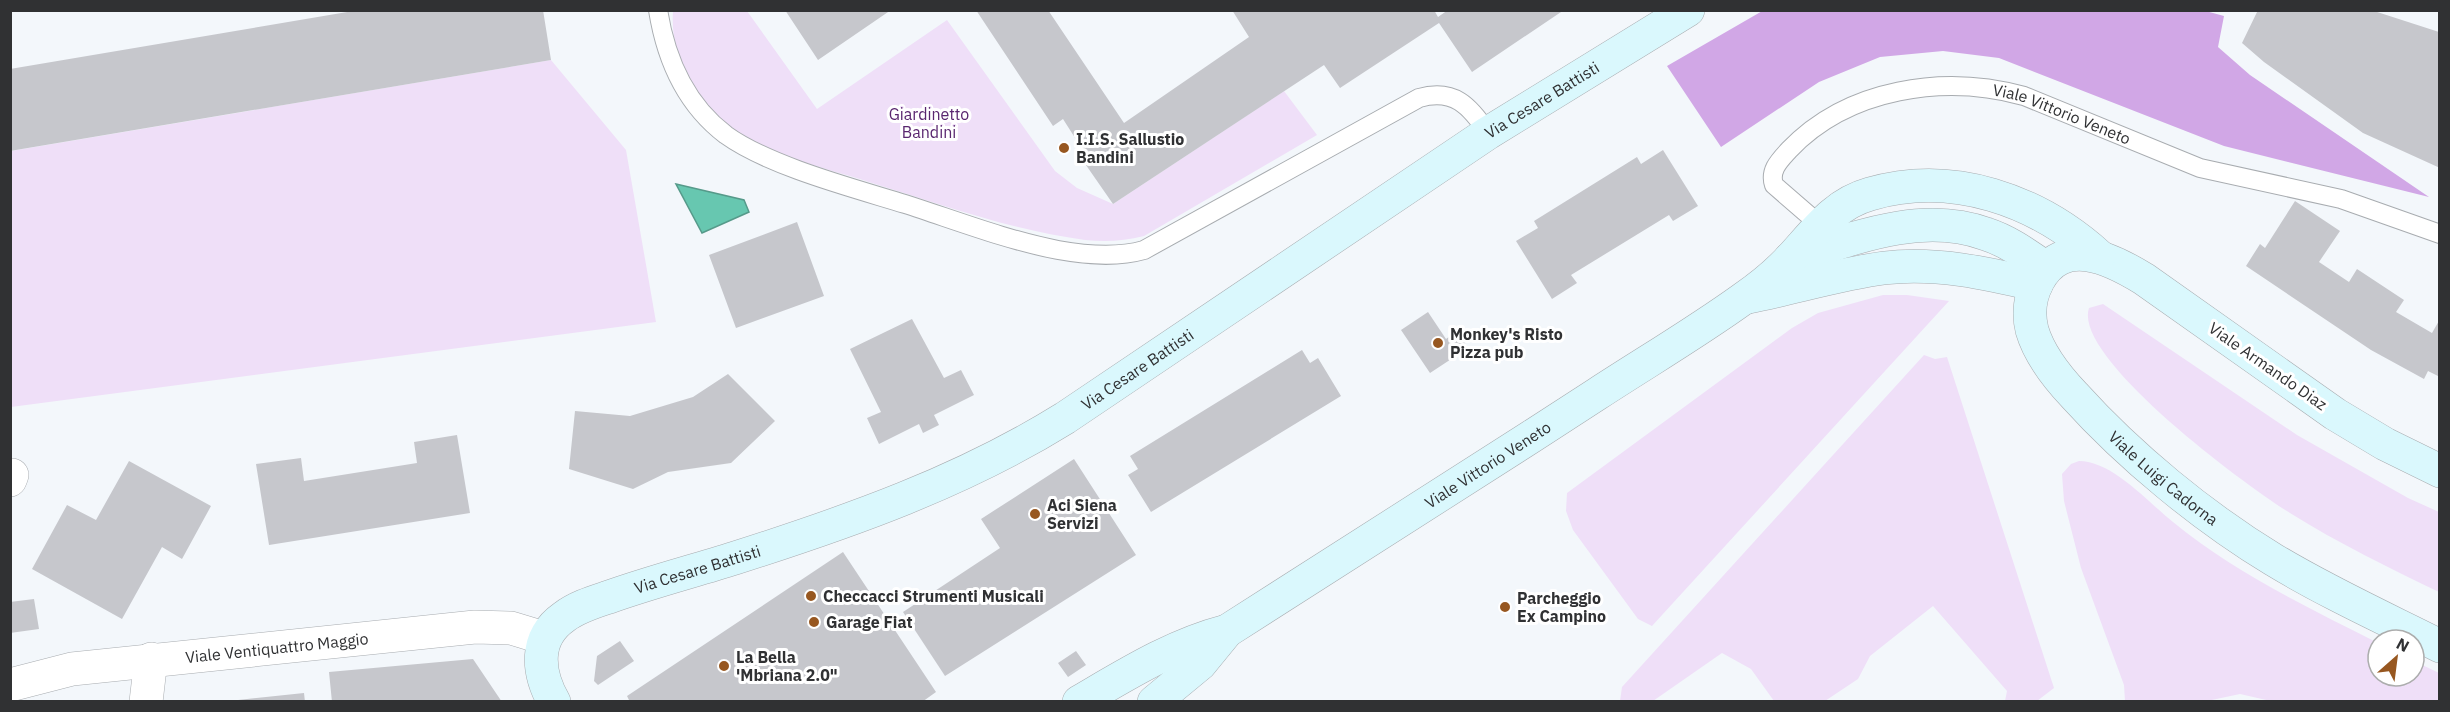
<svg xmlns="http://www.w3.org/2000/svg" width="2450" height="712" font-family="'IBM Plex Sans',sans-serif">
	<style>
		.green { fill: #efdff8 }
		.forest { fill: #d1a7e6 }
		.water { fill: #67c7b0; stroke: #569a8a; stroke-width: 1.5 }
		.building { fill: #c6c7cc }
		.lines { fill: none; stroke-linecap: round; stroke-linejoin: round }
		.lane-casing { stroke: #a8acb0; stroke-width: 20 }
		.street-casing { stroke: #a8acb0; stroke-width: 34 }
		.secondary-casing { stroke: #a8acb0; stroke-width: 34 }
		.lane { stroke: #fff; stroke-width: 18 }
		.street { stroke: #fff; stroke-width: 33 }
		.secondary { stroke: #daf8fd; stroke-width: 33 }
		.poi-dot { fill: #975720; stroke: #fff; stroke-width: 2 }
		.labels { text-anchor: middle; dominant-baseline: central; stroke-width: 6; stroke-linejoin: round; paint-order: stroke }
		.street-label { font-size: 16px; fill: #303133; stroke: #fff }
		.park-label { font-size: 16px; fill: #59266f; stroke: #fff }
		.poi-label { font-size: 16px; font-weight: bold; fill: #303133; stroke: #fff; text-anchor: start }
	</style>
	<rect width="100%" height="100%" fill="#f3f7fb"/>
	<path class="green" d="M673 11H747L817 109 947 20 1055 171 1077 188 1113 204 1284 91 1317 135 1144 236C1124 241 1106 242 1085 240 1014 231 943 205 875 184 824 167 762 156 721 119 690 91 670 52 673 11Z
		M551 60 626 150 656 322 11 407V151Z
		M1883 295H1907L1949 301 1652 626 1638 619 1573 530 1566 511 1567 493 1792 328 1818 313Z
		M2103 304 2297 435 2408 498 2439 512V592C2389 568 2338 543 2290 513 2249 488 2072 358 2089 308Z
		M1924 355 1935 359 1947 357 2054 688 2037 701H2005L2007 691 1933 606 1870 656 1858 679 1825 701H1774L1751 669 1722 653 1653 701H1620L1622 687Z
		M2079 461C2112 461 2147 501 2173 522 2235 573 2307 607 2378 643V676H2414V661L2439 673V701L2275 702 2240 694 2207 701H2125L2124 685 2081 568 2064 501 2062 474 2071 464Z"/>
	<path class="forest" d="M1764 10H2202L2224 16 2218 47 2250 75 2429 197 2224 146 1999 58 1943 51 1880 57 1819 82 1721 147 1667 66Z"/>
	<path class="water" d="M676 184 744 200 749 212 702 233Z"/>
	<path class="building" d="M359 10H543L551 60 10 151V69Z
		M785 10H891L818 60Z
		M976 10H1048L1124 123 1249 37 1232 10H1434L1438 17 1448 10H1564L1472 72 1439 23 1340 88 1324 65 1113 204 1079 155 1084 152 1063 119 1053 126Z
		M2258 10H2371L2439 32 2440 168 2363 133 2264 62 2242 43Z
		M1663 150 1698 206 1673 221 1669 215 1571 275 1577 283 1552 299 1516 241 1538 228 1534 221 1637 157 1641 164Z
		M2295 201 2340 231 2319 262 2349 282 2357 269 2404 300 2396 312 2432 333 2440 319V377L2428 371 2424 379 2371 350 2246 266 2260 244 2265 248Z
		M797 222 824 296 736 328 709 255Z
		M1428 312 1446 339 1457 331 1468 348 1430 373 1401 330Z
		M912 319 944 378 961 370 974 395 934 415 939 425 923 433 919 424 879 444 867 418 881 412 850 349Z
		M1302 350 1310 363 1318 358 1341 396 1151 512 1128 475 1138 469 1130 456Z
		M728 374 775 421 731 463 668 472 633 489 569 469 575 411 630 416 693 397Z
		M457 435 470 513 269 545 256 464 301 458 304 481 417 463 414 442Z
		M1074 459 1136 555 945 676 903 612 1000 548 981 519Z
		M129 461 211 506 182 559 162 547 122 619 32 569 67 505 96 520Z
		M843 552 936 692 922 702H630L627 696Z
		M34 599 39 629 10 633V602Z
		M620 641 634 661 598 685 594 681 597 656Z
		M1076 651 1086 665 1068 677 1058 663Z
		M473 659 502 702H332L329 672Z
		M304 693 305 702H238V700Z"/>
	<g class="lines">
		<g class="lane-casing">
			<g id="lane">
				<path d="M658 10C666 60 685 104 726 135 769 166 853 188 905 204 955 220 1006 240 1058 250 1086 255 1116 258 1144 250L1419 98C1454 88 1470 106 1488 133"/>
				<path id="s1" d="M1819 224 1774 185C1769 170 1780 160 1789 150 1848 88 1944 74 2024 96L2200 168 2341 199 2440 234"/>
			</g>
		</g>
		<g class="street-casing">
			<g id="street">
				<path d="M10 480 12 475"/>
				<path id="s2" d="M10 685 72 669 475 627 511 628 544 638"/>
				<path d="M146 702 151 659"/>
			</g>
		</g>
		<g class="secondary-casing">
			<g id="secondary">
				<path d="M1790 259C1852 239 1921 210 1986 234 2008 241 2027 255 2046 268"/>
				<path d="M1748 297C1794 288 1839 274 1884 268 1936 262 1987 273 2036 285"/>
				<path id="s3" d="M2440 471 2385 444 2335 414 2144 279C2110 258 2063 235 2038 281 2030 296 2028 314 2032 330 2039 354 2057 377 2074 395 2129 456 2203 517 2274 560 2327 592 2384 618 2440 646"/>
				<path id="s4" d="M554 702C537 672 534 638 564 617 577 607 594 602 609 597 651 582 694 571 735 558 851 521 962 482 1065 418L1488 133 1688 10"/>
				<path id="s5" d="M1079 702C1127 674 1173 645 1227 631 1350 553 1474 474 1597 394 1646 362 1697 332 1744 298 1760 287 1778 272 1791 258 1815 232 1834 204 1870 194 1953 170 2037 200 2099 256"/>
				<path d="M1154 702 1200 664 1227 631"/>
			</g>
		</g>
		<use href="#lane" class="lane"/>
		<use href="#street" class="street"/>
		<use href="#secondary" class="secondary"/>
	</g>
	<g class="poi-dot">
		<circle cx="1064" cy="148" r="6"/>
		<circle cx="1438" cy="343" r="6"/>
		<circle cx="1035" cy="514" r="6"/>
		<circle cx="811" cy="596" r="6"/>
		<circle cx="1505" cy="607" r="6"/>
		<circle cx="814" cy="622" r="6"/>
		<circle cx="724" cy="666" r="6"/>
	</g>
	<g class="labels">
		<g class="street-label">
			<text stroke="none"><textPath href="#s4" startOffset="1209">Via Cesare Battisti</textPath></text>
			<text stroke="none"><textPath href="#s1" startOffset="394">Viale Vittorio Veneto</textPath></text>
			<text transform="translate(2268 366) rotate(35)">Viale Armando Diaz</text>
			<text stroke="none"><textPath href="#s4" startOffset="723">Via Cesare Battisti</textPath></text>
			<text stroke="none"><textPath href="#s5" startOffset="474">Viale Vittorio Veneto</textPath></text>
			<text stroke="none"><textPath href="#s3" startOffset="726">Viale Luigi Cadorna</textPath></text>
			<text stroke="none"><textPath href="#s4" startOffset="237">Via Cesare Battisti</textPath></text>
			<text stroke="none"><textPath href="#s2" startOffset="270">Viale Ventiquattro Maggio</textPath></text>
		</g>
		<g class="park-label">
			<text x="929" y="114">Giardinetto<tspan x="929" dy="18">Bandini</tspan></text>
		</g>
		<g class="poi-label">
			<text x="1076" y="139">I.I.S. Sallustio<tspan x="1076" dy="18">Bandini</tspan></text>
			<text x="1450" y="334">Monkey's Risto<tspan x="1450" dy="18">Pizza pub</tspan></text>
			<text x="1047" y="505">Aci Siena<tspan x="1047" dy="18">Servizi</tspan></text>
			<text x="823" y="596">Checcacci Strumenti Musicali</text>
			<text x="1517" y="598">Parcheggio<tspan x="1517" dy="18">Ex Campino</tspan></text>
			<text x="826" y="622">Garage Fiat</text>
			<text x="736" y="657">La Bella<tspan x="736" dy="18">'Mbriana 2.0"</tspan></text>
		</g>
	</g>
	<rect width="2450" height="712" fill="none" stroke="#303133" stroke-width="24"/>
	<g transform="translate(2396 658) rotate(28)"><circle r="28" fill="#ffffff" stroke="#acadad" stroke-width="1.5"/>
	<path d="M0-4.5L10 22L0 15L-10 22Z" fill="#975720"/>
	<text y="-9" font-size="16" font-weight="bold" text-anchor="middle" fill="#303133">N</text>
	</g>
</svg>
